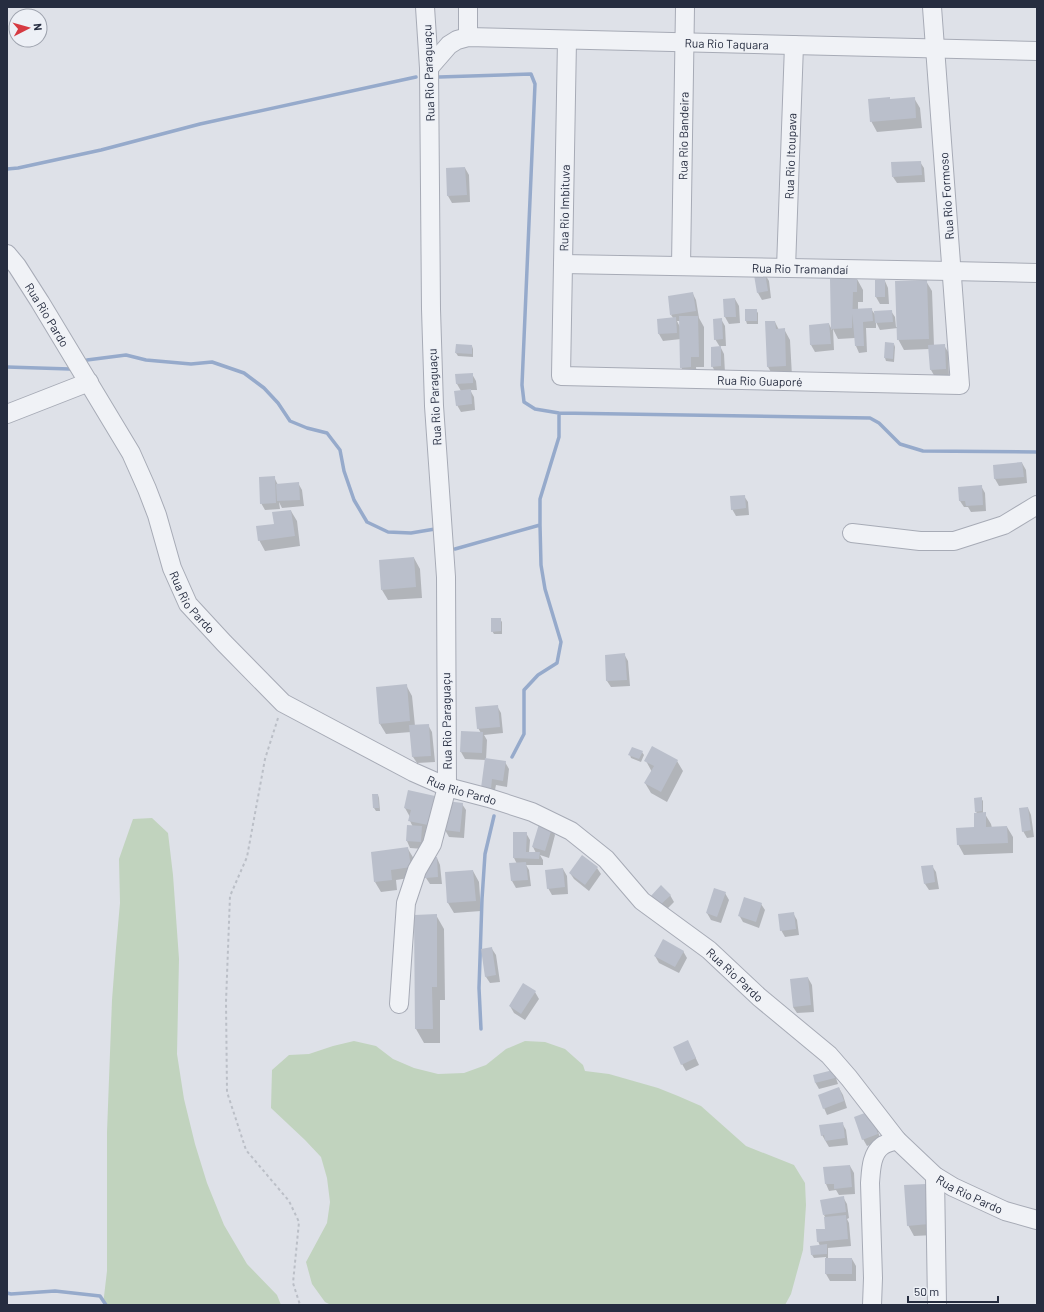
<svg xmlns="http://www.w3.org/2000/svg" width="1044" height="1312" font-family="Barlow,sans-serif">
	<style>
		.green { fill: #c1d3be }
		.shadow { fill: #0003; fill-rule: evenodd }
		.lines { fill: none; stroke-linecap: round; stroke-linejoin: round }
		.stream { stroke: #96aacb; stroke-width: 3.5 }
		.building { fill: #babfcb }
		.minor-casing { stroke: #a7abb6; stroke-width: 20 }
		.path { stroke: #bbbfc7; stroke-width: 2; stroke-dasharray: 3 3; stroke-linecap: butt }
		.minor { stroke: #f0f2f6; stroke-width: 18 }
		.labels { text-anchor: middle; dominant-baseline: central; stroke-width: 3; stroke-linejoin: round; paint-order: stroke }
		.street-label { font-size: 12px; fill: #262d40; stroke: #edf0f6 }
	</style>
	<rect width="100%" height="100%" fill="#dee1e8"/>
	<path class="green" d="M152 818 168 833 173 875 179 959 177 1054 184 1099 195 1144 207 1183 224 1225 247 1264 277 1295 281 1305H103L107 1271V1132L112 1000 116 948 120 903 119 859 133 819Z
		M354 1041 376 1046 393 1059 414 1068 438 1074 464 1073 486 1065 506 1049 525 1041 545 1042 565 1049 583 1065 585 1071 609 1074 658 1088 678 1096 701 1106 746 1146 794 1165 805 1183 806 1205 803 1250 791 1294 785 1305H331L325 1302 312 1284 306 1262 327 1223 330 1202 327 1178 321 1157 305 1140 271 1108 272 1070 289 1055 309 1054 333 1046Z"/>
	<path class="shadow" d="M889 98 891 100 914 98 920 108 922 128 877 132 871 121Z
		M920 162 924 168 925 182 897 183 893 177Z
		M465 168 469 175 470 202 452 203 448 196Z
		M765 274 769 281 771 298 762 300 758 293Z
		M857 279 863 290V302H858V310L871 309 876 316 891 311 895 317 896 327H898L926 281 932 291 934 346 944 345 948 352 949 376 935 377 931 370 929 349 904 350 898 339V328L880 330 876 322V328H866L867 352 859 353 856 346 855 338 838 339 833 329 834 350 815 352 811 345 810 326 829 324 832 330 831 280Z
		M876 281H885L888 288 889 304H880L876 297Z
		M693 294 696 300 699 318 704 327V367H696L697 377 687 378 681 367V339L663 341 659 334 658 320 674 319 671 315ZM677 321H680V327Z
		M735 299 739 306 740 323 729 324 725 317Z
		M756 310 758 313V324H747L746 321Z
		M721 319 725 326 726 346H720L724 354 725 373H716L712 366 720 347 715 339Z
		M775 322 779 330 784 329 790 340 792 376 774 377 768 367Z
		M894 344 895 347 894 362 886 361 885 358Z
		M472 346 473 349V357L458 356 456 353Z
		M472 374 476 381 477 390H470L474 397 475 410 461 412 457 405 461 391 457 384 456 375Z
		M1022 463 1026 470 1027 483 999 486 995 479 994 466Z
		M274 477 278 485 298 483 302 490 304 506 282 508 279 502 280 509 265 510 261 503Z
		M981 486 985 493 986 511 971 512 968 507H964L960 501Z
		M744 496 748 502 749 515 736 516 732 509Z
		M291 511 297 521 300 546 265 551 259 540Z
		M414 558 420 569 422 598 388 600 382 590Z
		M500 619 502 622V634H494L492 631Z
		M624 654 628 661 630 686 611 687 607 681Z
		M406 685 412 696 415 726 428 725 432 732 435 762 417 763 413 757 411 732 386 734 380 724Z
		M497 706 501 713 503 733 484 735 487 740 486 760 465 759 461 752 462 732 481 733 478 728Z
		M642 752 644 755 641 762 631 758 630 755Z
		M646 761H677L683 771 667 802 651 793 645 783 652 772Z
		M505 762 509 769 507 787 496 785 494 795 482 787Z
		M378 795 379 798 380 811H376L374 808Z
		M435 797 441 808 434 835 425 833 424 849 410 848 407 841 413 827 410 821V817L405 808Z
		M981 798 983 801V814H985L991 824 992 828 1007 827 1013 837V853L964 855 958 844 975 828 977 814 976 811Z
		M462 804 466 810 464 838 449 837 445 830Z
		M1028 808 1031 815 1034 837 1027 838 1023 831Z
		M552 829 555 835 549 858 540 855 543 860V865H526L529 870 531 886 516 888 512 881 517 864 514 858 526 833 530 840 529 853H536L533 847Z
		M408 849 414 859 416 877 396 880 397 890 381 892 375 882Z
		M437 858 440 865 442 884H430L426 878Z
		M932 866 936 872 939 889 929 890 925 884Z
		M597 868 601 874 589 891 574 879 570 873Z
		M563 869 567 876 568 894 552 895 548 888Z
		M473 871 479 882 481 911 454 913 448 903 446 873Z
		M725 893 729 900 721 923 711 920 707 913Z
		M670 895 674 902 664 912 655 903Z
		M761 904 765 910 759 928 743 922 739 915Z
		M793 913 797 920 799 935 785 937 781 930Z
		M436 915 444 929 445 1000H440V1043H424L416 1029Z
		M492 949 496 955 500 982 490 983 486 977Z
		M683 951 687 958 679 973 659 963 655 956Z
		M808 978 812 985 814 1012 797 1013 793 1007Z
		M535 992 539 999 525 1020 514 1013 510 1006Z
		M691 1048 699 1065 686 1071 682 1064Z
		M833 1071 836 1078 838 1084 819 1089 815 1082Z
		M839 1088 843 1095 847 1108 827 1115 824 1108Z
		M874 1119 881 1141 867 1146 863 1139Z
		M842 1123 846 1130 848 1145 829 1147 822 1135Z
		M850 1166 854 1173 855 1194 839 1195 836 1190 829 1191 826 1184Z
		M926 1185 932 1195 934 1235 914 1236 908 1225Z
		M843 1197 847 1204 849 1218 847 1219 849 1223 851 1246 828 1248V1259H852L856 1266V1281H830L826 1274V1257L814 1258 812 1255 820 1246 818 1241 826 1230 825 1217 824 1215Z"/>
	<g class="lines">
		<path class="stream" d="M439 77 531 74 535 84 522 385 524 402 535 409 559 413 870 418 879 423 900 444 923 451 1037 452
			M7 169 18 168 101 150 200 124 416 77
			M87 360 126 355 146 360 191 364 212 362 244 373 264 388 278 403 290 421 307 428 327 433 340 450 344 471 354 500 367 522 388 532 411 533 435 529
			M7 367 70 369
			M455 549 540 525V499L559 437V413
			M512 757 524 734V690L538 675 557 663 561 642 545 589 541 565 540 525
			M481 1029 479 988 482 899 485 854 494 816
			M7 1293 11 1294 55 1291 100 1296 106 1305"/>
	</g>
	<path class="building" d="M890 97V99L915 97 916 118 870 122 868 99Z
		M921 161 922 175 892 177 891 162Z
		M465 167 467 195 447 196 446 168Z
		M765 273 768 291 757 293 754 275Z
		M857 278V292H853L852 328 831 329 830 279Z
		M875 280H885V297H875Z
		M927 280 929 339 897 340 895 281Z
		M693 292 696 311 670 315 668 296Z
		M735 298 736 317H724L723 299Z
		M872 308 873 321 863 322 864 346H855L852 309Z
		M745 309H757V321H745Z
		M892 310 893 322 875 323 874 311Z
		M679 316H698L699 357H691V367L680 368Z
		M676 317 677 333 658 334 657 319Z
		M722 318 723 339 714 340 713 319Z
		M765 321H775L776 329 785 328 786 366 767 367Z
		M829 323 831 344 810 345 809 325Z
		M885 342 894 343 893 359 884 358Z
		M456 344 472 345V354L455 353Z
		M945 344 946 369 930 370 928 345Z
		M721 346V366L711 367V347Z
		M473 373V383L456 384 455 374Z
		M471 389 472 404 456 406 454 391Z
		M1022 462 1024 477 994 479 993 465Z
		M275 476 276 503 260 504 259 477Z
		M299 482 300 500 277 501 276 484Z
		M982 485 983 505 966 506 965 501H959L958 487Z
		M745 495 746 508 731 510 730 496Z
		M291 510 295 536 258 541 256 526 274 524 272 512Z
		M414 557 416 587 381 590 379 560Z
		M491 618H501V631L491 632Z
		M625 653 627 680 606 681 605 655Z
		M407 684 410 721 379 724 376 687Z
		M498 705 500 727 477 729 475 707Z
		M429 724 431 756 412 757 409 725Z
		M461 731 483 732 482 753 460 752Z
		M652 746 678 760 661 792 644 783 654 766 644 761Z
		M632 747 643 751 639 759 628 755Z
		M485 758 506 761 503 781 492 779 491 789 481 788Z
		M408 790 435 796 428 825 408 821 411 810 404 808Z
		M372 794H378L379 808H373Z
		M982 797V811L975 812 974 798Z
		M446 801 463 803 460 832 444 830Z
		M1028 807 1031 830 1022 832 1019 808Z
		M986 812V827L1007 826 1008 843 957 845 956 828 974 827V813Z
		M539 824 552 828 545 851 532 847Z
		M407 825 422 826 421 842 406 841Z
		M513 832H527L526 852H540L539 859 513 858Z
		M408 847 411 867 391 870 392 880 374 882 371 852Z
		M582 855 598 867 585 885 569 873Z
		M424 857H437L438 877 425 878Z
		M526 862 528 880 511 881 509 863Z
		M933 865 935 882 924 884 921 866Z
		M563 868 565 887 547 889 545 870Z
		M473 870 476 901 447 903 445 872Z
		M661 885 671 895 659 906 650 897Z
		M714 888 726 892 717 917 706 913Z
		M744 897 762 903 756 922 738 916Z
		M794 912 796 929 780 931 778 914Z
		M437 914V987H432L433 1029H415L414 915Z
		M663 939 684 951 675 967 654 956Z
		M492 947 496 975 485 977 481 949Z
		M808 977 811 1005 793 1007 790 979Z
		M523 983 536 991 521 1014 509 1006Z
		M688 1040 696 1058 681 1065 673 1047Z
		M833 1070 835 1078 815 1083 813 1075Z
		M839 1087 844 1101 823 1109 818 1095Z
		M870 1111 878 1134 862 1140 854 1117Z
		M843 1122 845 1138 825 1141 824 1135 821 1136 819 1125Z
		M850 1165 852 1187 834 1189V1184H825L823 1167Z
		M926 1184 929 1224 907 1226 904 1185Z
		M844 1196 846 1212 823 1215 820 1200Z
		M846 1215 848 1239 817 1242 816 1229H825L824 1217Z
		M827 1244V1254L811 1255 810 1246Z
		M825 1258H852V1274H825Z"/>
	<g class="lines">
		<g class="minor-casing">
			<g id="minor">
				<path d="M468 37V7"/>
				<path id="s1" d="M567 40 561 376 960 385 932 7"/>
				<path id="s2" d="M429 68 449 45 457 40 468 37 1037 51"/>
				<path id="s3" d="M7 254 17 266 40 302 131 453 147 489 157 515 172 568 188 604 224 643 283 703 413 772 447 787 489 798 532 812 571 831 606 859 642 901 709 950 759 997 829 1055 849 1078 897 1140 935 1176 953 1187 1005 1211 1037 1220"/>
				<path id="s4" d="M563 264 951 271 1037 273"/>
				<path id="s5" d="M681 266 685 7"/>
				<path id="s6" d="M786 268 794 45"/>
				<path d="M7 414 89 382"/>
				<path d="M852 533 920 541H954L1004 525 1037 505"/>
				<path d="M399 1004 406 903 417 870 432 844 447 787 446 577 434 406 431 309 429 68 425 7"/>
				<path d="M935 1176 937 1305"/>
				<path d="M872 1305 873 1278 870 1183C871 1171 871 1154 882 1146 886 1143 892 1142 897 1140"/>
			</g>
		</g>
		<path class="path" d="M278 718 265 759 247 857 230 896 226 1002 227 1092 246 1150 289 1201 299 1222 293 1283 300 1305"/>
		<use href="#minor" class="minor"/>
	</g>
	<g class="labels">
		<g class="street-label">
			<text stroke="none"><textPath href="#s2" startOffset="310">Rua Rio Taquara</textPath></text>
			<text transform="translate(428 73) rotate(-92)">Rua Rio Paraguaçu</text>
			<text stroke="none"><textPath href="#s5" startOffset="130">Rua Rio Bandeira</textPath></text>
			<text stroke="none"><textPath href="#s6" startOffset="112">Rua Rio Itoupava</textPath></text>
			<text transform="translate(946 196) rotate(-94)">Rua Rio Formoso</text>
			<text transform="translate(564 208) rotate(-89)">Rua Rio Imbituva</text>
			<text stroke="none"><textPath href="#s4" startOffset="237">Rua Rio Tramandaí</textPath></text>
			<text stroke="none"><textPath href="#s3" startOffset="73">Rua Rio Pardo</textPath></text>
			<text stroke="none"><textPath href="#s1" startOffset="535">Rua Rio Guaporé</textPath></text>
			<text transform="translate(434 397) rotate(-93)">Rua Rio Paraguaçu</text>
			<text stroke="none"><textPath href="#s3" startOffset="397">Rua Rio Pardo</textPath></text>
			<text transform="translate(446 721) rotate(-91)">Rua Rio Paraguaçu</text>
			<text stroke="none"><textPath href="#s3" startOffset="733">Rua Rio Pardo</textPath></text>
			<text stroke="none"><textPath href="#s3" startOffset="1069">Rua Rio Pardo</textPath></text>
			<text stroke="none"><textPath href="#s3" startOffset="1393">Rua Rio Pardo</textPath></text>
		</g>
	</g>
	<rect width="1044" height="1312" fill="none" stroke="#262d40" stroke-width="16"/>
	<g transform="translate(28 28) rotate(84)"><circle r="19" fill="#edf0f6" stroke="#9da2ad"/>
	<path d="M0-3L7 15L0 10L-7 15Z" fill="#d63a42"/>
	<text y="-6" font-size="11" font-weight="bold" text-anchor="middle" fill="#262d40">N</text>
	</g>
	<path d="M908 1296v6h90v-6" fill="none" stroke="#262d40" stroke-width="2"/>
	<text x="914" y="1296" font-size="12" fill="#262d40" stroke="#edf0f6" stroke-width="3" paint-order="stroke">50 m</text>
</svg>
